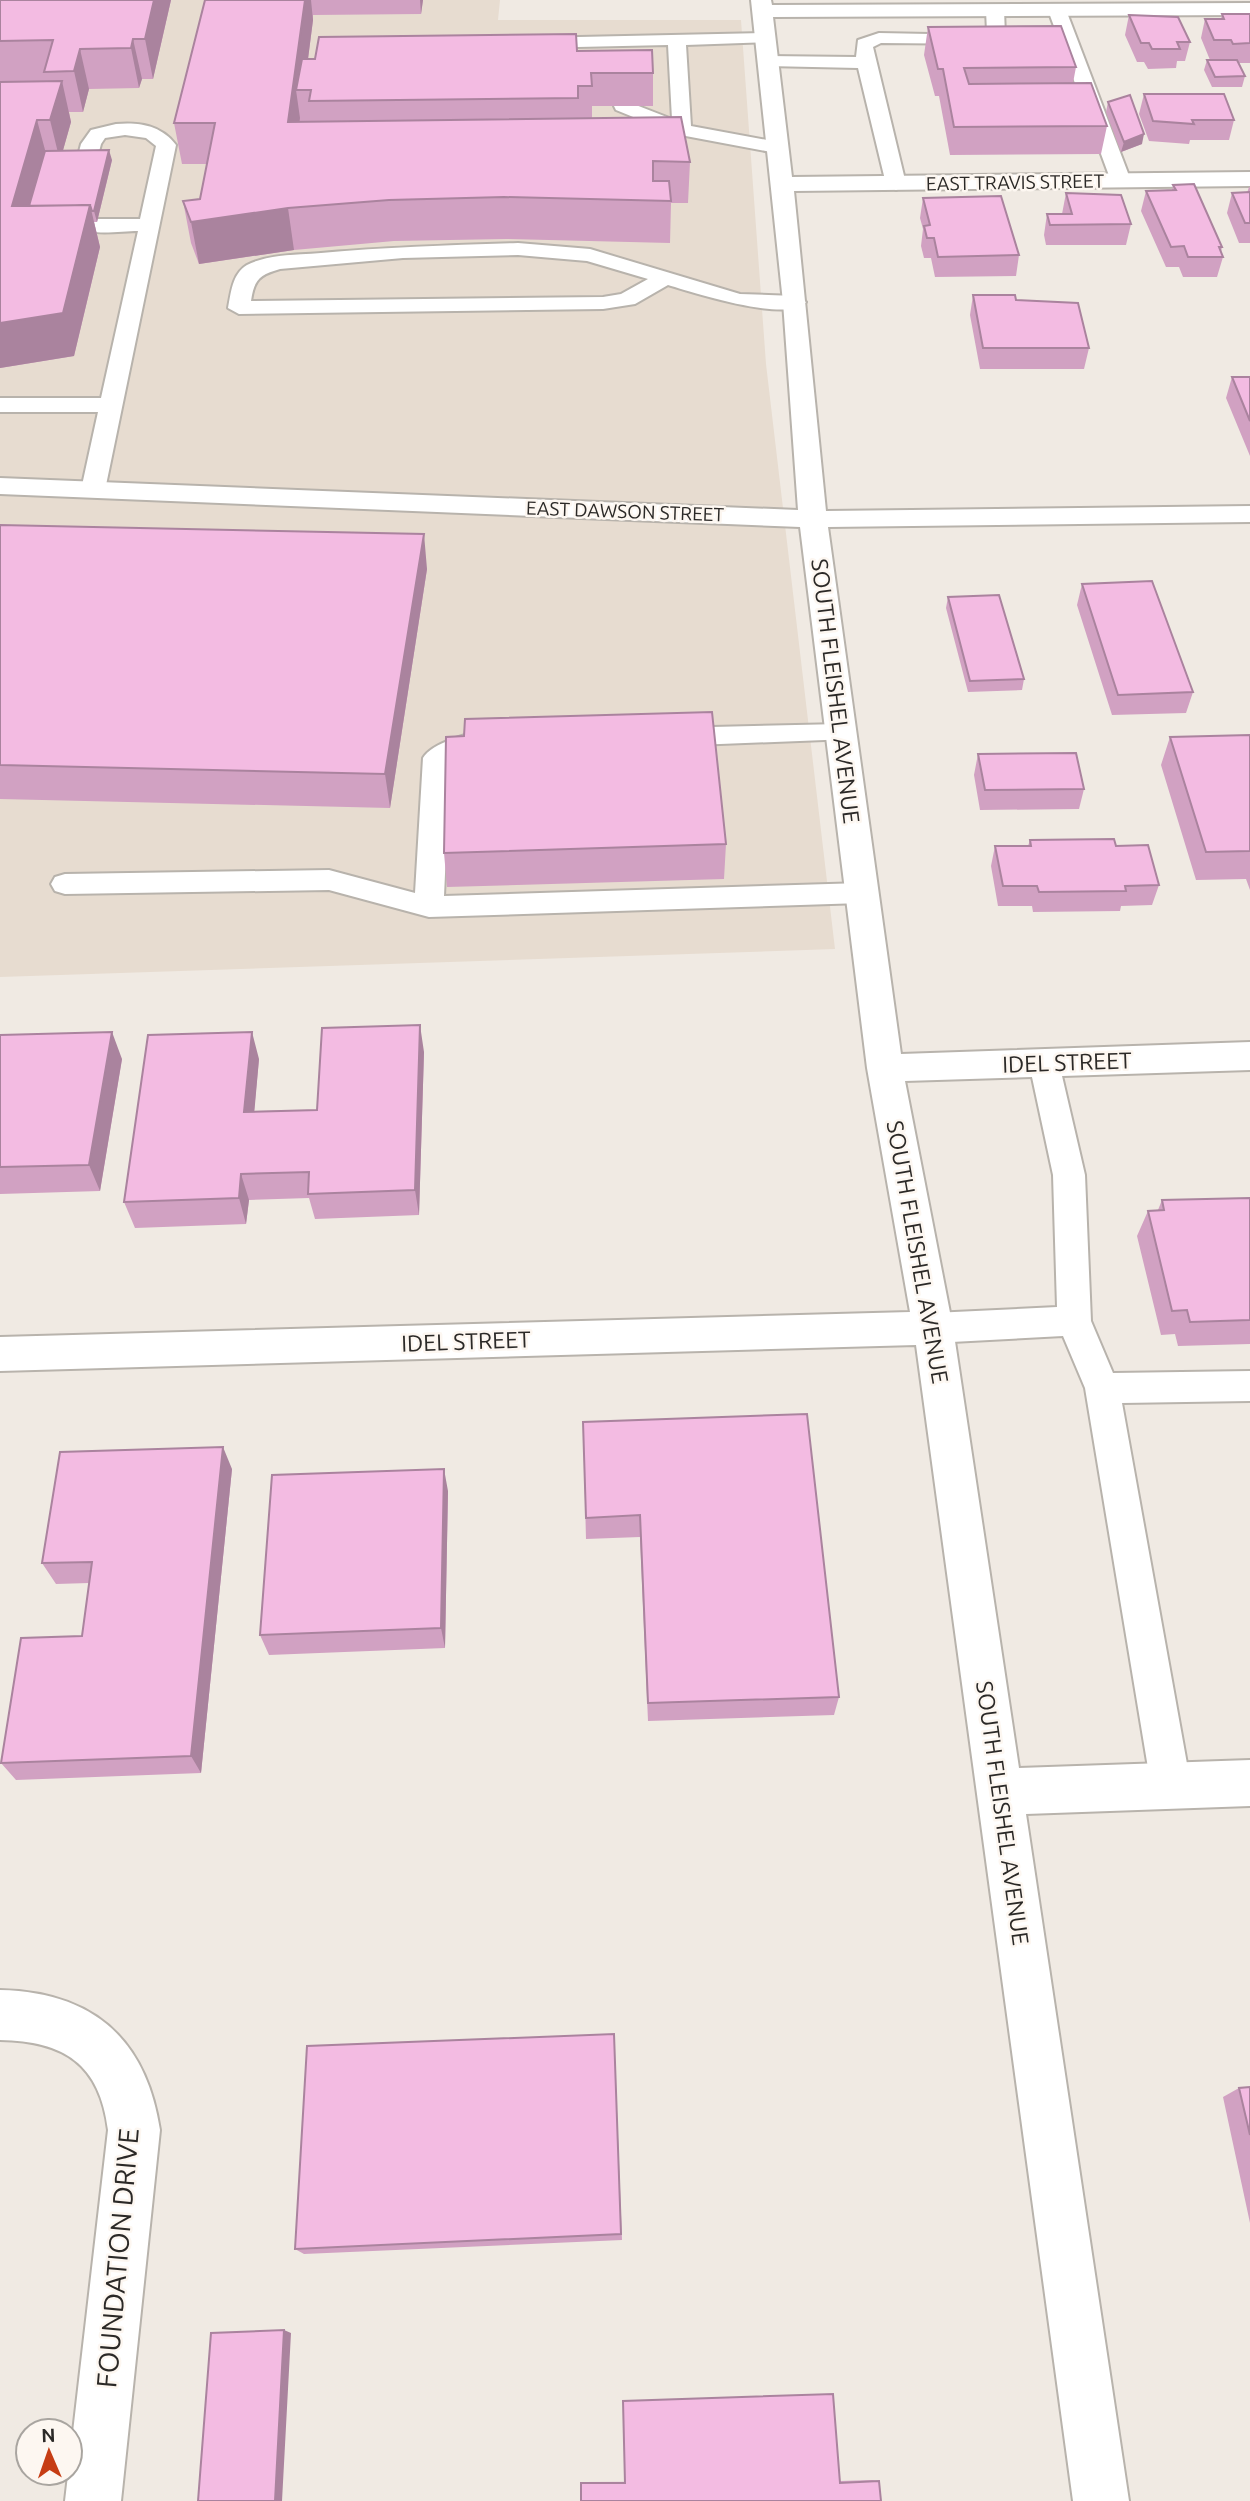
<svg xmlns="http://www.w3.org/2000/svg" width="1250" height="2501" font-family="Ubuntu,sans-serif">
	<style>
		.built { fill: #e7dcd0 }
		.lines { fill: none; stroke-linecap: round; stroke-linejoin: round }
		.service-casing { stroke: #b8b3ac; stroke-width: 4 }
		.minor-casing { stroke: #b8b3ac; stroke-width: 4 }
		.service { fill: #fff; fill-rule: evenodd }
		.minor { fill: #fff; fill-rule: evenodd }
		.wall { fill: #d1a1c2 }
		.shaded-wall { fill: #aa839e }
		.building { fill: #f3bbe2; stroke: #aa839e; stroke-width: 2 }
		.labels { text-anchor: middle; dominant-baseline: central; stroke-width: 5; stroke-linejoin: round; paint-order: stroke }
		.far-street-label { font-size: 19px; fill: #2b2927; stroke: #fdf7f1 }
		.street-label { font-size: 23px; fill: #2b2927; stroke: #fdf7f1 }
		.near-street-label { font-size: 28px; fill: #2b2927; stroke: #fdf7f1 }
	</style>
	<rect width="100%" height="100%" fill="#f0eae3"/>
	<path class="built" d="M0 0H500L498 20H741L766 364 835 949 0 977Z"/>
	<g class="lines">
		<g class="service-casing">
			<path id="service" d="M995 5 1004 10 1005 35 989 44 881 43 873 47 906 184 896 190 886 184 858 68 767 66 758 61 767 56 856 57 858 40 879 33 981 35 987 32 986 10Z
				M1057 5 1066 10 1131 181 1128 185H1114L1111 181 1048 10Z
				M765 33 771 34 774 38 771 42 686 45 691 126 783 143 786 147 783 151 776 153 675 134 616 110 614 106 616 102 623 100 672 119 668 45 532 48 523 43 532 38Z
				M116 124C139 122 161 125 176 145L105 490 101 495H85L81 490 98 412H0V398H101L138 231C115 231 74 240 63 214L81 144 91 130ZM125 135 146 138 156 146 140 219H89L83 214 101 144 105 138Z
				M518 243 590 249 740 294 795 296 806 302C790 324 691 292 668 285L635 304 603 309 239 314 228 308C231 293 232 274 247 265 268 254 298 255 321 253 386 247 452 245 518 243ZM518 255 587 261 648 279 621 294 603 297 251 301C254 280 259 275 280 269L403 258Z
				M841 724 850 727 854 733 850 739 670 746 661 743 657 737 661 731 670 728Z
				M486 732 495 735 499 741 495 747 450 763 444 896 862 883 872 886 876 893 872 900 862 903 429 917 329 890 65 894 55 891 51 884 55 877 65 874 329 870 415 893 423 758C432 743 469 732 486 732Z
				M1044 1051 1055 1055 1059 1063 1085 1175 1091 1321 1113 1373 1250 1371V1401L1122 1403 1191 1786 1185 1800 1171 1806 1157 1800 1151 1786 1085 1388 1063 1336 933 1343 921 1338 916 1328 921 1318 933 1313 1057 1307 1053 1175 1029 1063 1033 1055Z"/>
		</g>
		<g class="minor-casing">
			<path id="minor" d="M751 0H771L772 5 1250 3V15L773 17 792 177 1250 172V186L794 191 826 511 1250 506V522L828 527 901 1054 1250 1042V1070L905 1081 953 1328 1019 1768 1250 1760V1806L1026 1814 1129 2501H1073L916 1345 0 1371V1337L910 1312 867 1068 800 527 0 494V478L798 510 783 302Z
				M0 1990C93 1992 146 2039 160 2130L121 2501H65L108 2130C100 2064 64 2041 0 2040Z"/>
		</g>
		<use href="#service" class="service"/>
		<use href="#minor" class="minor"/>
	</g>
	<path class="wall" d="M0 0H171L153 79H142L139 88 89 89 83 112H69L71 122 63 150 112 160 97 222H94L100 247 74 356 0 368Z
		M205 0H423L421 14 313 15V20L308 59 577 51 653 73V106H592V118L690 162 688 203H671L670 243 506 239 394 241 294 250 199 264 191 243 183 201 200 199 207 164H182L174 123Z
		M1222 14H1250V63H1238L1245 76 1242 87H1212L1204 70 1207 60H1210L1201 38 1205 19H1221Z
		M1129 15 1190 42 1185 61H1177L1176 68 1148 69 1144 62H1137L1125 35Z
		M928 27 1076 67 1073 83 1107 126 1101 154 950 155 939 96H935L924 55Z
		M1144 94 1234 120 1229 140H1190L1189 144 1149 141 1139 114Z
		M1108 102 1142 144 1121 152 1106 112Z
		M1173 185 1222 247 1221 252 1223 257 1217 277H1183L1179 267H1166L1141 211 1146 191 1172 190Z
		M1249 187H1250V243H1239L1227 213 1232 193H1247Z
		M1066 193 1131 224 1126 245H1046L1044 235 1047 214H1062Z
		M923 198 1019 255 1016 276 935 277 931 258H924L921 246 923 229 920 218Z
		M973 295 1016 300 1089 348 1084 369H980L970 315Z
		M1232 377H1250V456L1226 398Z
		M0 525 427 569 390 808 0 799Z
		M1082 584 1193 692 1186 713 1112 715 1077 605Z
		M948 597 1024 679 1022 690 968 692 946 608Z
		M1250 735V890L1246 879 1196 880 1161 765 1170 737Z
		M978 754 1084 789 1079 809 980 810 974 775Z
		M1030 840 1116 846 1159 885 1152 905 1121 906 1120 911 1033 912 1032 906H998L991 866 995 846H1028Z
		M726 844 724 879 447 887 444 853Z
		M0 1035 122 1059 100 1191 0 1194Z
		M424 1052 419 1215 315 1219 309 1198 249 1200 246 1224 135 1228 124 1202 259 1059 254 1111 317 1110Z
		M1250 1198V1344L1178 1346 1175 1334 1161 1335 1137 1236 1148 1211 1158 1210 1162 1200Z
		M583 1422 839 1697 834 1715 648 1721 640 1537 586 1539Z
		M232 1469 201 1773 16 1780 1 1763 82 1636 89 1583 56 1584 42 1563Z
		M448 1491 445 1648 269 1655 260 1635Z
		M614 2034 622 2240 304 2254 295 2249Z
		M1250 2087V2223L1223 2097 1239 2088Z
		M872 2480 879 2481 881 2501 581 2483 582 2482 840 2481Z"/>
	<path class="shaded-wall" d="M154 0H171L153 79 145 39Z
		M305 0H311L313 20 304 90H296L300 118 294 163 288 122Z
		M420 0H423L421 14Z
		M133 39 142 79 139 88 131 48Z
		M80 49 89 89 83 112 74 71Z
		M62 81 71 122 60 161 50 120Z
		M37 120 48 161 23 248 12 206Z
		M1144 134 1142 144 1121 152 1124 142Z
		M109 150 112 160 97 222 94 211Z
		M90 205 100 247 74 356 0 368V323Z
		M288 208 294 250 199 264 191 222Z
		M424 534 427 569 390 808 385 774Z
		M420 1025 424 1052 419 1215 415 1190Z
		M112 1032 122 1059 100 1191 89 1165Z
		M252 1032 259 1059 252 1138 244 1112Z
		M241 1174 249 1200 246 1224 239 1198Z
		M223 1447 232 1469 201 1773 191 1756Z
		M444 1469 448 1491 445 1648 441 1628Z
		M284 2330 291 2333 282 2501H275Z"/>
	<path class="building" d="M0 0H154L145 39H133L131 48 80 49 74 71 44 72 53 40 0 41Z
		M205 0H305L288 122 681 117 690 162 653 161V181H669L671 201 504 197 389 200 288 208 191 222 183 201 200 199 215 123H174Z
		M1222 14H1250V43L1233 44 1231 40H1214L1205 19H1224Z
		M1129 15 1178 17 1190 42H1177L1180 49H1152L1149 43H1141Z
		M1061 26 1076 67 964 68 969 84 1091 83 1107 126 954 127 943 69H938L928 27Z
		M576 34 577 51 652 50 653 73H591L592 86H578V98L309 101 311 90H296L302 59H315L319 37Z
		M1207 60H1237L1245 76 1215 77Z
		M62 81 50 120H37L12 206 90 205 63 313 0 323V82Z
		M1144 94H1224L1234 120H1192L1194 124 1153 121Z
		M1130 95 1144 134 1124 142 1108 102Z
		M109 150 94 211H92L90 205 29 206 45 151Z
		M1194 184 1222 247H1219L1223 257H1188L1184 246 1171 247 1146 191 1176 190 1173 185Z
		M1250 192V223H1245L1232 193Z
		M1066 193 1121 195 1131 224 1050 225 1047 214H1072Z
		M1001 196 1019 255 938 257 934 238H927L924 226 930 225 923 198Z
		M973 295H1015L1016 300 1078 303 1089 348H983Z
		M1232 377H1250V421Z
		M0 525 424 534 385 774 0 765Z
		M1152 581 1193 692 1118 695 1082 584Z
		M999 595 1024 679 970 681 948 597Z
		M712 712 726 844 444 853 446 737 464 736 465 719Z
		M1250 735V851L1206 852 1170 737Z
		M1076 753 1084 789 985 790 978 754Z
		M1114 839 1116 846 1148 845 1159 885 1125 886 1126 891 1039 892 1037 886H1003L995 846H1031L1030 840Z
		M420 1025 415 1190 308 1194 309 1172 241 1174 239 1198 124 1202 148 1035 252 1032 244 1112 317 1110 322 1028Z
		M112 1032 89 1165 0 1167V1035Z
		M1250 1198V1320L1190 1322 1187 1310 1172 1311 1148 1211 1164 1210 1162 1200Z
		M807 1414 839 1697 648 1703 640 1515 586 1518 583 1422Z
		M223 1447 191 1756 1 1763 21 1638 82 1636 92 1562 42 1563 60 1452Z
		M444 1469 441 1628 260 1635 272 1475Z
		M614 2034 621 2234 295 2249 307 2046Z
		M1250 2087V2135L1239 2088Z
		M284 2330 275 2501H198L211 2333Z
		M833 2394 840 2483 879 2481 881 2501H581V2483H625L623 2401Z"/>
	<g class="labels">
		<g class="far-street-label">
			<text transform="translate(1015 182) rotate(-1)">EAST TRAVIS STREET</text>
			<text transform="translate(625 511) rotate(2)">EAST DAWSON STREET</text>
		</g>
		<g class="street-label">
			<text transform="translate(836 691) rotate(83)">SOUTH FLEISHEL AVENUE</text>
			<text transform="translate(1067 1062) rotate(-2)">IDEL STREET</text>
			<text transform="translate(918 1252) rotate(80)">SOUTH FLEISHEL AVENUE</text>
			<text transform="translate(466 1341) rotate(-2)">IDEL STREET</text>
			<text transform="translate(1003 1813) rotate(82)">SOUTH FLEISHEL AVENUE</text>
		</g>
		<g class="near-street-label">
			<text transform="translate(117 2258) rotate(-85)">FOUNDATION DRIVE</text>
		</g>
	</g>
	<g transform="translate(49 2452) rotate(358)"><circle r="33" fill="#fdf7f1" stroke="#a9a5a0" stroke-width="2"/>
	<path d="M0-5L12 26L0 18L-12 26Z" fill="#c63d14"/>
	<text y="-10" font-size="19" font-weight="bold" text-anchor="middle" fill="#2b2927">N</text>
	</g>
</svg>
